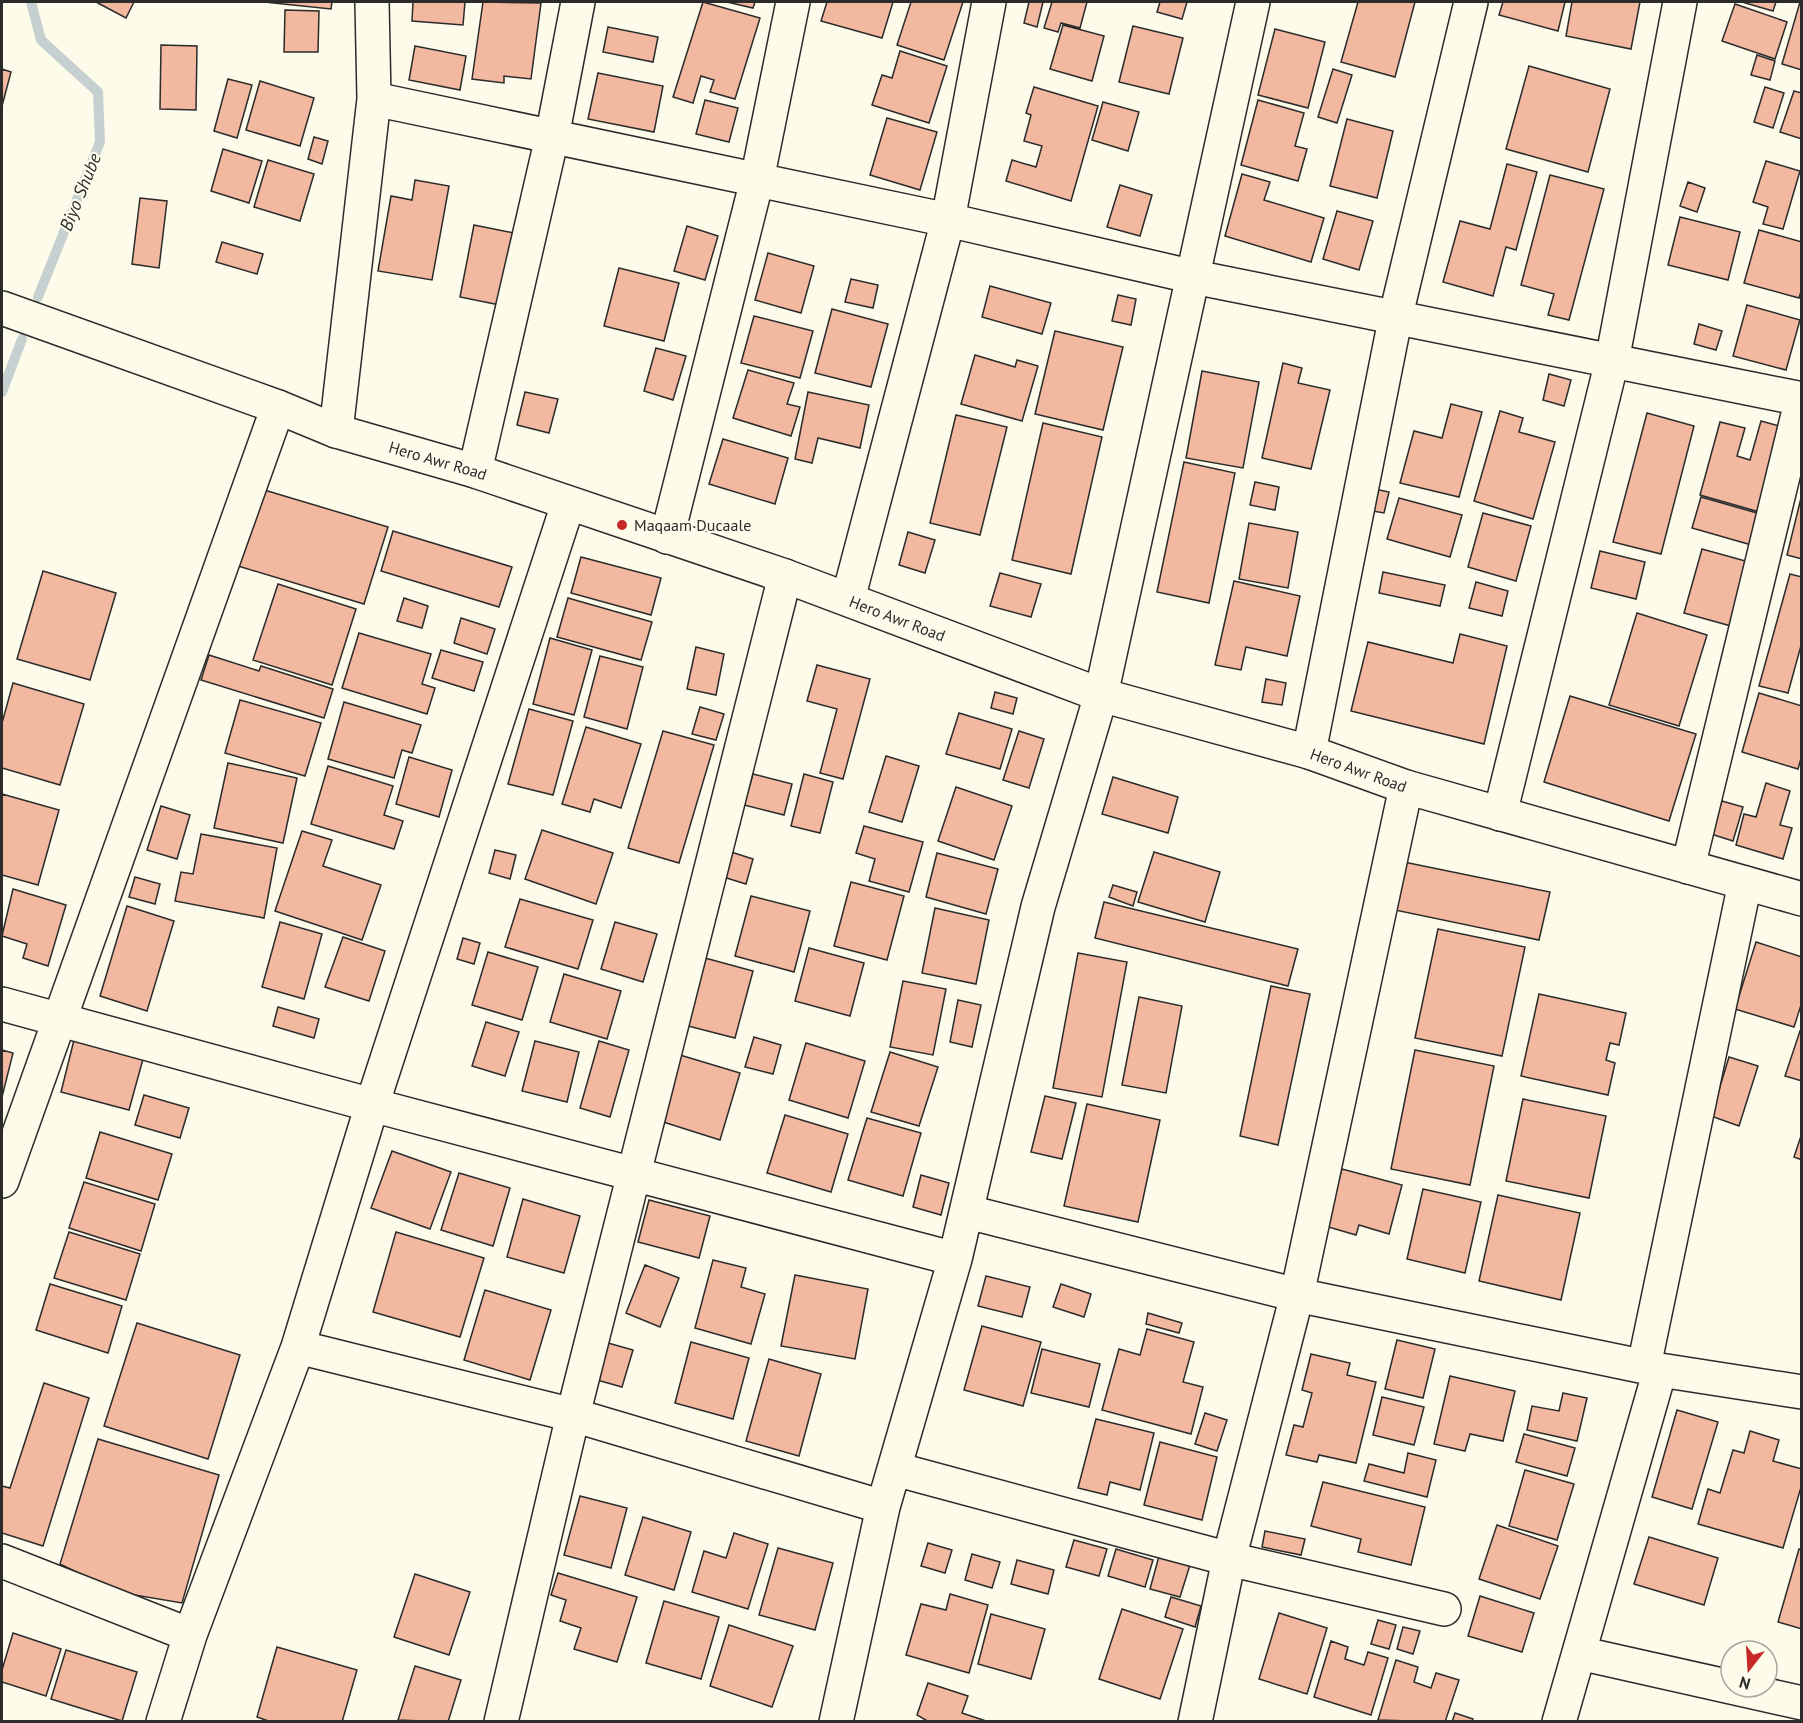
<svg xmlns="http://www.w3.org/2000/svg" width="1803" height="1723" font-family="'PT Sans',sans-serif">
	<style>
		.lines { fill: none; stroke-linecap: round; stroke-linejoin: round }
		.stream { stroke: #c7d0d0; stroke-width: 10 }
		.building { fill: #f2b8a0; stroke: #2b2b2b; stroke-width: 1.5 }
		.minor-casing { stroke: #2b2b2b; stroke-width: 36 }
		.major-casing { stroke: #2b2b2b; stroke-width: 36 }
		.minor { stroke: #fdfbea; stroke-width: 33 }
		.major { stroke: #fdfbea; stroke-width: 33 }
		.poi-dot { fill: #c62828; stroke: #fdfbea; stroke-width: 2 }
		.labels { text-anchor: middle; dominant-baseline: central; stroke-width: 4.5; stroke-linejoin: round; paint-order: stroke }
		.street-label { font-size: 16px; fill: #2b2b2b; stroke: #fdfbea }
		.poi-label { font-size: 16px; fill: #2b2b2b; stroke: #fdfbea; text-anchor: start }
		.water-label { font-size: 18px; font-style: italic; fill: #2b2b2b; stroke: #fdfbea }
	</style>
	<rect width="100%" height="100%" fill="#fdfbea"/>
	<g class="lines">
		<path class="stream" d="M31 2 41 40 98 92 100 142 38 297
			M2 392 22 339"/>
	</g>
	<path class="building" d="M96 2H134L126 18Z
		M264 2H332L331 9Z
		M413 2H465L463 25 412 21Z
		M483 2 541 3 531 79 504 76V83L472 79Z
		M703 2 760 18 735 99 710 92 714 80 701 76 693 103 673 97Z
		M727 2H755L753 8Z
		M827 2H893L882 38 821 21Z
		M911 2H963L944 60 897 45Z
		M1029 2H1043L1037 27 1024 23Z
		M1052 2H1087L1080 28 1061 23 1058 32 1044 28Z
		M1160 2H1187L1182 19 1157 12Z
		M1358 2H1415L1395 77 1341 62Z
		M1503 2H1565L1558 31 1499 15Z
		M1572 2H1640L1631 49 1566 36Z
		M1742 2H1776L1773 11Z
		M1800 2 1802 3V70L1782 64Z
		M1735 4 1787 22 1775 59 1722 41Z
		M285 10 319 11 318 52H284Z
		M1063 25 1104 36 1092 81 1050 69Z
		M1133 26 1183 38 1169 94 1119 82Z
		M608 27 658 37 653 62 603 52Z
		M1275 29 1325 42 1308 108 1258 95Z
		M161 45 197 46 196 110 160 109Z
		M415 46 466 56 460 90 409 80Z
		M900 51 947 66 929 123 872 105 882 75 892 78Z
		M1757 55 1775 61 1770 80 1751 75Z
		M1529 66 1610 89 1588 172 1506 149Z
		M2 69 11 72 2 106Z
		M1333 69 1352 75 1337 123 1318 117Z
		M598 73 663 86 654 132 588 119Z
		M228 79 252 85 237 138 214 131Z
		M260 81 314 98 300 146 246 130Z
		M1034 87 1098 106 1071 201 1006 181 1012 160 1036 167 1042 146 1024 141 1031 115 1026 113Z
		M1765 87 1784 93 1773 128 1754 122Z
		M1794 91 1802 93V139L1780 132Z
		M705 100 738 108 729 142 696 134Z
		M1258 100 1304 113 1295 146 1307 149 1298 181 1241 165Z
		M1103 102 1139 112 1128 151 1092 140Z
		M887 118 937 132 920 190 870 175Z
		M1347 119 1393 131 1377 198 1330 186Z
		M314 137 328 141 322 164 308 159Z
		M223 149 262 161 249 203 211 191Z
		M268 160 314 174 300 221 254 207Z
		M1766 161 1800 171 1783 229 1763 224 1768 207 1753 202Z
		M1507 164 1537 172 1516 250 1506 247 1493 296 1443 282 1460 221 1490 229Z
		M1242 174 1270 182 1264 200 1324 218 1311 262 1225 236Z
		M1550 175 1604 189 1569 320 1548 315 1554 294 1521 285Z
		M415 180 449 186 432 280 378 271 391 196 412 200Z
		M1688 182 1705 188 1697 212 1680 206Z
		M1120 185 1152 195 1140 236 1107 227Z
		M140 198 167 201 159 268 132 264Z
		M1337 211 1373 221 1359 270 1323 259Z
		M1680 217 1740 232 1728 280 1668 265Z
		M474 225 514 233 500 305 460 297Z
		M687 226 718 236 705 280 674 271Z
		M1759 230 1802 242V288L1799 298 1744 283Z
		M222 242 263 254 257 274 216 262Z
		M768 253 814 266 801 313 755 300Z
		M619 268 679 283 664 341 604 326Z
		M851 279 878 285 873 308 845 302Z
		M990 286 1051 303 1042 334 982 317Z
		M1118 295 1136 299 1131 325 1112 321Z
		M1747 305 1800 320 1786 370 1733 356Z
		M832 309 888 324 871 387 815 373Z
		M754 316 813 331 800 378 741 363Z
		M1699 324 1722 331 1716 350 1694 344Z
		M1055 331 1123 347 1103 430 1035 414Z
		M656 348 686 356 673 400 644 391Z
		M975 355 1015 367 1017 360 1038 366 1022 421 961 404Z
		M1283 363 1302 368 1298 383 1330 390 1311 469 1262 458Z
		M748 370 794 383 787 404 800 407 791 436 733 418Z
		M1202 371 1259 382 1243 468 1186 458Z
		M1549 374 1571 380 1564 406 1543 400Z
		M525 392 558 399 549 433 517 425Z
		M808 392 869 405 860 448 818 438 812 463 795 459Z
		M1451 404 1482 412 1459 497 1400 483 1414 431 1442 438Z
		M1500 411 1523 418 1519 432 1555 442 1533 519 1474 501Z
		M1647 413 1694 426 1661 554 1613 542Z
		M956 415 1007 427 980 535 930 523Z
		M1761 421 1786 428 1763 513 1700 495 1720 422 1745 428 1737 456 1750 460Z
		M1043 423 1102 437 1071 574 1012 560Z
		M723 439 788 458 775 504 709 484Z
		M1184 462 1235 473 1209 603 1157 592Z
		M1255 482 1279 487 1275 510 1250 505Z
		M1370 488 1389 492 1384 513 1366 510Z
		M261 489 388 527 364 604 238 566Z
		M1802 494V559L1787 555Z
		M1701 497 1764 515 1755 546 1692 528Z
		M1399 498 1462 515 1450 557 1387 539Z
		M1483 513 1531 526 1516 581 1468 567Z
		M1249 523 1298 532 1288 588 1239 579Z
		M393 531 512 567 499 607 381 571Z
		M908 532 935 540 925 573 899 565Z
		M1702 549 1749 562 1731 626 1684 613Z
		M1600 551 1645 562 1636 599 1591 588Z
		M581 557 661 578 651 615 571 593Z
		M43 571 116 593 90 680 17 659Z
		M1383 572 1445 585 1440 606 1379 593Z
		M1000 573 1041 584 1031 617 990 606Z
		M1790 574 1802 577V642L1788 693 1759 686Z
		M1234 581 1300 596 1287 656 1246 647 1241 670 1215 665Z
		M1476 582 1508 591 1502 616 1469 608Z
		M278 584 356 609 332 685 253 660Z
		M404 598 428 606 422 628 397 621Z
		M568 598 652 622 641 660 557 637Z
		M1637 613 1707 635 1679 726 1609 705Z
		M461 618 495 629 487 654 454 643Z
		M359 633 431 654 422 684 435 688 427 714 342 688Z
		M1460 634 1507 646 1484 744 1351 711 1368 642 1453 663Z
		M550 638 592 650 574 715 533 704Z
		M696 647 724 654 716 695 687 689Z
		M441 650 483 662 474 691 432 678Z
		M209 655 259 671 261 666 333 689 324 718 201 680Z
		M600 656 643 667 627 729 584 717Z
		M817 665 870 679 843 779 820 773 837 709 807 701Z
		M1266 679 1286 683 1282 705 1262 702Z
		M13 683 84 704 60 785 2 768V723Z
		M995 692 1017 698 1013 714 991 708Z
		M1759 693 1802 706V755L1798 769 1742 752Z
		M1570 696 1696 734 1669 821 1544 782Z
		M240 700 321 723 305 776 225 753Z
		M344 702 421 725 412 753 402 750 394 778 328 759Z
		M700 707 724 714 716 740 692 734Z
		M529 709 573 721 553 795 508 784Z
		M959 713 1012 729 1000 769 946 754Z
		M586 727 641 744 621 808 594 799 590 812 562 804Z
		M663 731 714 745 679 863 628 848Z
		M1019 731 1044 739 1029 788 1003 780Z
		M886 756 919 766 902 822 869 812Z
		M409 757 452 770 439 817 396 804Z
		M228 763 297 778 283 843 214 828Z
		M328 766 393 786 384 815 403 821 394 849 311 824Z
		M753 774 792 784 784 815 744 805Z
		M804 774 833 782 820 833 791 826Z
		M1113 777 1178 797 1168 833 1102 814Z
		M1766 783 1790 791 1780 825 1792 828 1783 859 1736 845 1744 814 1756 817Z
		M956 787 1012 806 994 860 938 841Z
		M2 794 59 810 38 885 2 875Z
		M1722 801 1743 807 1733 841 1711 834Z
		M161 806 190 815 177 859 147 850Z
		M864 826 923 842 909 892 869 881 875 859 856 853Z
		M542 830 613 853 596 904 525 879Z
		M302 831 332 840 323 866 381 885 362 940 275 911Z
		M201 834 277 848 264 918 175 901 181 872 193 874Z
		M495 850 516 855 510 879 489 873Z
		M728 851 753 859 746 884 720 876Z
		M1154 852 1220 872 1205 922 1138 902Z
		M937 853 998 869 986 914 926 897Z
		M1399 861 1550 892 1539 940 1390 909Z
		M135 877 160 884 155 904 129 897Z
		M851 882 904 896 887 960 834 946Z
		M1113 885 1137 892 1133 906 1109 897Z
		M13 889 66 905 48 966 23 958 27 944 2 936Z
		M751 896 810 911 794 972 735 956Z
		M520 899 593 920 578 969 505 947Z
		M1104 902 1298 949 1288 986 1095 938Z
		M127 906 174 921 147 1011 100 996Z
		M935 908 989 920 976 984 922 973Z
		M280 922 322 934 304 999 262 987Z
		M615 922 657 934 643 982 601 969Z
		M1438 929 1525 947 1502 1056 1415 1038Z
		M343 937 385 951 369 1001 325 987Z
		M463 938 480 943 474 964 457 959Z
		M1756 942 1802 957V1002L1794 1027 1735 1009Z
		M809 948 864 963 850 1016 795 1001Z
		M488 952 538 967 522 1020 472 1005Z
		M1078 953 1127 962 1102 1097 1053 1088Z
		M705 958 753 971 735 1038 688 1026Z
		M564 974 621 991 607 1039 550 1022Z
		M903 981 946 989 933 1055 890 1047Z
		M1271 986 1310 994 1278 1145 1240 1136Z
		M1539 994 1626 1013 1619 1045 1610 1043 1606 1060 1615 1063 1608 1095 1521 1076Z
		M1139 997 1182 1006 1166 1093 1122 1085Z
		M958 1000 981 1005 972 1047 950 1042Z
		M278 1007 319 1019 314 1038 273 1026Z
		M486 1022 519 1032 505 1076 472 1066Z
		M1800 1031 1802 1032V1081L1785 1076Z
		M754 1037 781 1045 773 1074 745 1067Z
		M74 1040 143 1059 129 1110 61 1092Z
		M535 1041 579 1052 567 1102 522 1091Z
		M599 1041 629 1050 610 1117 580 1108Z
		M806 1043 865 1061 848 1118 789 1100Z
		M2 1050 13 1053 2 1097Z
		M1415 1050 1494 1066 1470 1185 1391 1169Z
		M890 1052 938 1067 919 1126 871 1112Z
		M680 1055 740 1073 720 1140 660 1121Z
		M1729 1057 1758 1066 1739 1126 1711 1116Z
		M144 1095 189 1108 180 1138 135 1125Z
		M1045 1096 1076 1103 1062 1159 1031 1152Z
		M1523 1099 1606 1116 1589 1198 1506 1181Z
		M1087 1104 1160 1120 1138 1222 1064 1206Z
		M785 1115 848 1134 831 1192 767 1173Z
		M867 1118 921 1133 903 1196 848 1180Z
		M100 1132 172 1154 158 1200 86 1178Z
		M1802 1133V1160L1794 1157Z
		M392 1151 451 1172 430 1229 371 1208Z
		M1342 1169 1402 1185 1389 1234 1359 1225 1356 1235 1325 1226Z
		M459 1173 510 1188 493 1246 441 1230Z
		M921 1175 949 1183 941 1215 913 1207Z
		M84 1182 155 1204 141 1251 69 1228Z
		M1423 1189 1481 1202 1465 1273 1407 1259Z
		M1498 1195 1580 1213 1561 1300 1479 1281Z
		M523 1199 580 1216 564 1273 507 1257Z
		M649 1200 710 1216 699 1258 638 1242Z
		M69 1232 140 1254 126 1300 54 1278Z
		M396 1232 484 1258 460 1337 373 1312Z
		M713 1260 746 1268 741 1287 765 1294 751 1344 695 1328Z
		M645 1265 679 1278 660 1327 626 1313Z
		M795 1275 868 1289 855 1359 781 1346Z
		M986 1276 1030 1287 1022 1317 978 1306Z
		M50 1284 122 1306 108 1353 36 1330Z
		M1061 1284 1091 1294 1084 1317 1053 1307Z
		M485 1290 551 1310 530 1380 464 1360Z
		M1148 1313 1182 1323 1179 1333 1146 1324Z
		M137 1323 240 1355 208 1459 104 1426Z
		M982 1326 1041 1342 1023 1406 964 1390Z
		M1147 1329 1194 1342 1183 1382 1203 1387 1191 1434 1102 1410 1119 1349 1140 1355Z
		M1397 1340 1435 1349 1423 1398 1385 1389Z
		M691 1342 749 1358 733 1419 675 1403Z
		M608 1343 633 1350 622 1387 597 1380Z
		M1042 1349 1100 1364 1089 1407 1031 1393Z
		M1311 1354 1350 1363 1347 1375 1376 1382 1356 1463 1319 1455 1317 1462 1286 1455 1294 1425 1303 1427 1312 1393 1302 1390Z
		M769 1359 821 1374 799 1456 746 1441Z
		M1450 1376 1515 1391 1503 1441 1470 1434 1465 1451 1434 1444Z
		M44 1383 89 1398 43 1546 2 1533V1486L10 1488Z
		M1563 1393 1587 1398 1577 1441 1527 1430 1532 1406 1559 1411Z
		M1382 1397 1424 1407 1414 1445 1373 1435Z
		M1677 1410 1718 1422 1692 1509 1652 1497Z
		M1205 1413 1227 1420 1217 1451 1195 1444Z
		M1096 1419 1154 1433 1140 1490 1110 1482 1107 1495 1078 1488Z
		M1750 1431 1779 1440 1773 1461 1802 1469V1484L1783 1548 1698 1524 1708 1489 1720 1493 1733 1450 1744 1453Z
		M1524 1434 1575 1448 1567 1476 1516 1462Z
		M98 1439 219 1475 182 1603 117 1592 60 1564Z
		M1160 1442 1217 1457 1202 1520 1144 1505Z
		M1408 1453 1436 1460 1427 1497 1364 1481 1369 1464 1404 1473Z
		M1525 1470 1574 1484 1557 1540 1509 1526Z
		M1323 1482 1425 1507 1411 1565 1358 1552 1361 1539 1311 1526Z
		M580 1496 627 1508 611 1568 564 1555Z
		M643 1517 691 1532 674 1590 625 1575Z
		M1497 1525 1558 1546 1540 1599 1479 1579Z
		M1265 1531 1305 1539 1301 1555 1262 1547Z
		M734 1533 768 1544 748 1609 692 1592 704 1551 726 1558Z
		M1649 1537 1718 1558 1704 1605 1634 1584Z
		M1074 1540 1107 1549 1099 1576 1066 1567Z
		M928 1543 952 1550 945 1573 921 1566Z
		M778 1548 833 1563 815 1630 759 1615Z
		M1116 1549 1153 1560 1145 1587 1108 1576Z
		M1799 1549 1802 1550V1629L1778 1622Z
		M972 1554 1000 1562 992 1588 965 1580Z
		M1159 1556 1190 1565 1180 1597 1150 1589Z
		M1017 1560 1054 1570 1048 1594 1011 1584Z
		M558 1573 637 1597 617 1662 574 1649 581 1628 560 1621 566 1600 551 1595Z
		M415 1574 470 1592 449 1655 394 1637Z
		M950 1594 988 1605 969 1673 906 1655 921 1604 946 1610Z
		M1480 1596 1534 1613 1522 1652 1468 1636Z
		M1171 1597 1201 1606 1195 1627 1165 1617Z
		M664 1601 719 1617 701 1679 646 1663Z
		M1122 1609 1183 1629 1160 1699 1099 1679Z
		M1279 1613 1327 1628 1307 1694 1259 1679Z
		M991 1614 1045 1629 1031 1679 978 1664Z
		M1378 1620 1396 1625 1389 1649 1371 1644Z
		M729 1625 793 1646 772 1707 710 1686Z
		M1403 1627 1420 1631 1413 1654 1397 1649Z
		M13 1633 61 1649 46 1696 2 1682V1670Z
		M1331 1641 1348 1647 1345 1659 1364 1665 1368 1652 1388 1658 1371 1715 1314 1697Z
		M277 1647 357 1670 342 1722H271L257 1717Z
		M66 1650 137 1672 122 1721 51 1699Z
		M1396 1660 1418 1667 1414 1682 1431 1688 1436 1673 1459 1680 1445 1722 1378 1720Z
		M415 1666 461 1680 448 1722 398 1720Z
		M928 1683 968 1696 962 1713 989 1722H929L917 1715Z
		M1455 1713 1473 1719 1472 1722H1452Z"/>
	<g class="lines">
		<g class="minor-casing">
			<path id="minor" d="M374 99 948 220 1194 277 1802 399
				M336 431 374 99 372 2
				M475 471 552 137 578 2
				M667 537 757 180 793 2
				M785 576 573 1415 883 1507
				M848 599 948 220 989 2
				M1309 752 1396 315 1471 2
				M1500 814 1612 361 1680 2
				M1688 867 1802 398
				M2 1004 372 1105 955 1259
				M2 1181 278 407
				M968 1212 1297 1295 1660 1370 1802 1392
				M298 1347 573 1415 501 1722
				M1644 1366 1745 883
				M895 1469 1229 1559 1444 1609
				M2 1561 190 1635
				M1579 1653 1802 1703
				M163 1722 190 1635 298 1347 372 1105 568 504
				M836 1722 883 1507 955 1259 1038 907 1101 695 1253 2
				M1195 1722 1229 1559 1297 1295 1406 787
				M1559 1722 1660 1370"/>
		</g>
		<g class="major-casing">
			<g id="major">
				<path id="s1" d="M2 308 278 407 336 431 475 471 785 576 1101 695 1309 752 1406 787 1802 899"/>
			</g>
		</g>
		<use href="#minor" class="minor"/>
		<use href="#major" class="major"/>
	</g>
	<circle class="poi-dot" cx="622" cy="525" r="6"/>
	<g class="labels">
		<g class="street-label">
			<text stroke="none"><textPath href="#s1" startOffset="462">Hero Awr Road</textPath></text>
			<text stroke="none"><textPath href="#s1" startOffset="948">Hero Awr Road</textPath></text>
			<text stroke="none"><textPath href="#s1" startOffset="1434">Hero Awr Road</textPath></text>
		</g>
		<g class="poi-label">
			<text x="634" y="525">Maqaam Ducaale</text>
		</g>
		<g class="water-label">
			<text transform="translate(80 192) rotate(-68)">Biyo Shube</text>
		</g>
	</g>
	<rect width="1803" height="1723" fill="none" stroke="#2b2b2b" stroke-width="6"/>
	<g transform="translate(1749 1669) rotate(197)"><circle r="28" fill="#fdfbea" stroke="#a9a89e" stroke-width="1.5"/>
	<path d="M0-4.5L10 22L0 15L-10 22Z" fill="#c62828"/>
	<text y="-9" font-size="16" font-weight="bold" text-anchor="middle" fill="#2b2b2b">N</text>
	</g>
</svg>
